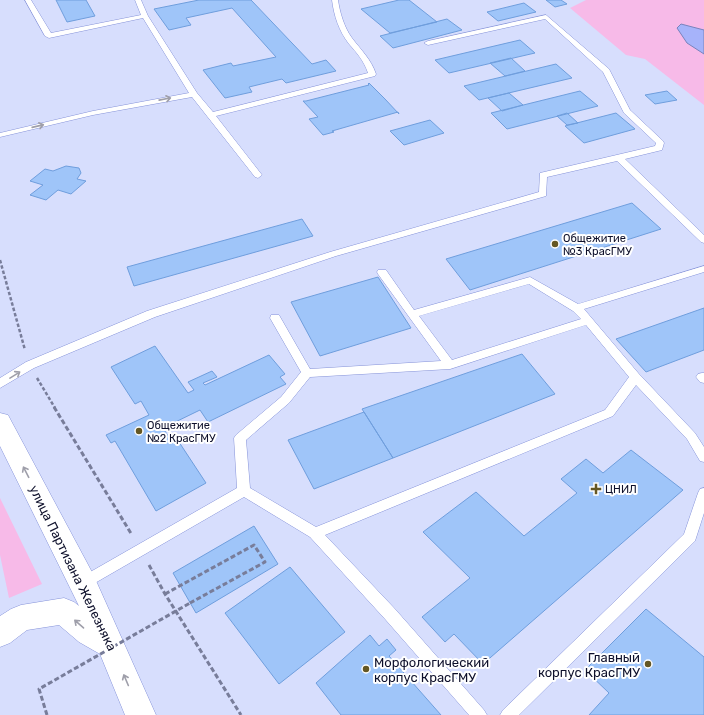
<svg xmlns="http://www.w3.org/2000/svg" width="704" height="715" font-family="Rubik,sans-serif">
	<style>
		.green { fill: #f7bae8 }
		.water { fill: #a6b3fa; stroke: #7882bc }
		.building { fill: #9fc5f9; stroke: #6f9edd }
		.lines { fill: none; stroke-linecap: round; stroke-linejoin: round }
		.lane-casing { stroke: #8693d9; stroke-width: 1 }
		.primary-casing { stroke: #8693d9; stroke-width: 1 }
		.path-far1 { stroke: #787d9a; stroke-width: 2.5; stroke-dasharray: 3.5 2; stroke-linecap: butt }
		.path { stroke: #787d9a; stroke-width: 3; stroke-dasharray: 5 2.5; stroke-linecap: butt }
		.lane { fill: #fff; fill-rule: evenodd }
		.primary { fill: #fff; fill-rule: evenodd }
		.path-bridge { stroke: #787d9a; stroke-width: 3; stroke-dasharray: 5 2.5; stroke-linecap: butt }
		.oneway { stroke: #9f9faa }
		.poi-dot { fill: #645724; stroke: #fff; stroke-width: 1.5 }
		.labels { text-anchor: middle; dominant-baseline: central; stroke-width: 4; stroke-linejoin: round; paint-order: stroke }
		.poi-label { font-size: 11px; fill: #0e102b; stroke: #fff; text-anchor: start }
		.near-street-label { font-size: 13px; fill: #0e102b; stroke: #fff }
		.near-poi-label { font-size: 13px; fill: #0e102b; stroke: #fff; text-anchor: end }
	</style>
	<rect width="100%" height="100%" fill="#d7defd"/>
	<path class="green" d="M586 0H704V105L645 59 626 55 570 8Z
		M0 498 42 584 9 598 0 555Z"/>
	<path class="water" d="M681 24 704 30V54L687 43 677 28Z"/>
	<path class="building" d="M56 0H86L95 16 67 22Z
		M199 0H251L312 64 326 60 336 71 286 83 282 79 249 87 252 92 225 98 203 70 231 63 233 66 276 57 232 8 186 18 191 25 169 30 154 9Z
		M399 0H409L437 22 390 33 361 9Z
		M546 0H561L567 4 555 7Z
		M524 3 536 12 498 21 487 12Z
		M447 19 462 30 393 48 380 36Z
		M520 40 535 53 449 73 435 60Z
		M511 58 525 71 505 76 490 63Z
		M556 64 572 78 479 100 464 86Z
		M369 83 385 99 399 114 398 112 332 131 334 132 323 135 309 119 318 117 303 101H306L369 85 368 84Z
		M580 91 598 106 507 129 491 113Z
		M667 91 677 100 655 104 645 95Z
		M509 93 523 105 502 111 488 98Z
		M567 113 578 123 567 125 557 116Z
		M616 113 635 129 584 143 565 126Z
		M430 120 444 133 404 145 390 131Z
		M66 166 79 168 81 173 77 179 86 181 71 194 58 190 46 200 30 195 43 185 30 181 45 169 53 171Z
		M632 203 661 229 470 290 446 259Z
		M302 219 313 236 134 286 127 267Z
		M378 277 411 328 320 356 291 302Z
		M704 308V350L646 372 616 339Z
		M155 346 188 393 194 390 188 382 212 371 217 377 203 383 205 385 269 355 285 374 280 377 286 384 208 422 200 410 163 428 172 442 177 439 206 483 156 511 115 441 111 443 106 435 149 415 141 401 135 404 111 367Z
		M522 354 555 394 393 458 362 409Z
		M364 412 393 458 314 489 288 440Z
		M631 450 683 490 483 664 454 634 445 642 422 617 470 578 423 532 476 492 524 536 577 493 561 479 586 459 603 473Z
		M254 526 278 564 196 613 173 573Z
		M290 567 345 632 279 684 225 613Z
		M646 609 704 657V715H589L609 693 585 670Z
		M370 635 379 646 387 639 396 650 389 656 441 715H341L316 683Z"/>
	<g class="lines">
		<g class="lane-casing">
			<path id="lane" d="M25 0H31L51 33 141 15 135 0H141L148 16 197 93 213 112 368 73C364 61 357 53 349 44 339 31 334 16 332 0H338C340 13 344 27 352 38 361 50 371 59 376 74L375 76 216 116 262 175 258 178 255 177 192 97 93 115 0 137V133L93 111 189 93 143 18 49 38 45 36Z
				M546 15 609 69 630 110 663 141 664 143 662 150 625 159 704 235V243L701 242 617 161 547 177 546 196 336 256 155 317 34 368 0 388V378L26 362 147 311 330 252 539 192 540 173 655 146 656 143 624 113 603 72 545 19 428 45 424 43 428 41Z
				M704 266V272L584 309 639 374 695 433 704 447V462L700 461 687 439 636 385 613 416 325 535 395 609 484 710 487 715H469L385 619 310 537 244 497 88 587 83 589 78 587 76 583 78 579 237 488 234 438 236 435 281 397 301 372 270 318 271 315H279L310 369 441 361 378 274 377 272 378 270H386L414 310 530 277 578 304ZM529 284 573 311 581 319 452 360 419 316ZM586 325 629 377 605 410 316 527 250 488 246 440 289 403 310 377 450 369Z
				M702 373H704V383L700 382 696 377 698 374Z
				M704 488V513L695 541 519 715H500L503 710 684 534 698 493 700 489Z"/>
		</g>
		<g class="primary-casing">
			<path id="primary" d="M0 413 8 415 93 574 156 715H125L100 654 79 642 59 625 27 630 10 643 0 647V616L11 609 21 605 64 598 74 602 79 606 0 446Z"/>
		</g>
		<path class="path-far1" d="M0 260 25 350
			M37 378 55 408"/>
		<path class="path" d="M54 407 132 535
			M149 565 165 594 241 715
			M165 594 254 545 265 562 190 603"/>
		<use href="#lane" class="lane"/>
		<use href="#primary" class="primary"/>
		<path class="path-bridge" d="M47 715 39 689 190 603"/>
	</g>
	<defs><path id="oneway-shaft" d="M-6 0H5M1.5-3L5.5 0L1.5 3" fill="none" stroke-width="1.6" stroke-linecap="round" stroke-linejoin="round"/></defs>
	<g class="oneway">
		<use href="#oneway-shaft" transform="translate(165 99) rotate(-11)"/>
		<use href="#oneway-shaft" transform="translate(38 126) rotate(-13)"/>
		<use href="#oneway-shaft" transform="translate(15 375) rotate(-32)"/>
		<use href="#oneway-shaft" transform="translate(26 472) rotate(-117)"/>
		<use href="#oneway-shaft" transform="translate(79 624) rotate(-139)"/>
		<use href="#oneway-shaft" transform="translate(126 680) rotate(-113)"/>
	</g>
	<g class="poi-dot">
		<circle cx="555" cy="244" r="4"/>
		<circle cx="139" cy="431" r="4"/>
		<path d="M594 483h4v4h4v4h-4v4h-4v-4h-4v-4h4z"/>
		<circle cx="648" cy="664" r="4"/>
		<circle cx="366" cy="669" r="4"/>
	</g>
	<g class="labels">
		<g class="poi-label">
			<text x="563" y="238">Общежитие<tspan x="563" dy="13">№3 КрасГМУ</tspan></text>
			<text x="147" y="425">Общежитие<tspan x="147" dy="13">№2 КрасГМУ</tspan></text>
			<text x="605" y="489">ЦНИЛ</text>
		</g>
		<g class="near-street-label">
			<text transform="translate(73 568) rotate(64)">улица Партизана Железняка</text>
		</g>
		<g class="near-poi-label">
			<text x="640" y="657">Главный<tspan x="640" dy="15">корпус КрасГМУ</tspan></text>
			<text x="374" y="662" text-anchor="start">Морфологический<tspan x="374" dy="15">корпус КрасГМУ</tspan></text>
		</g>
	</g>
</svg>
